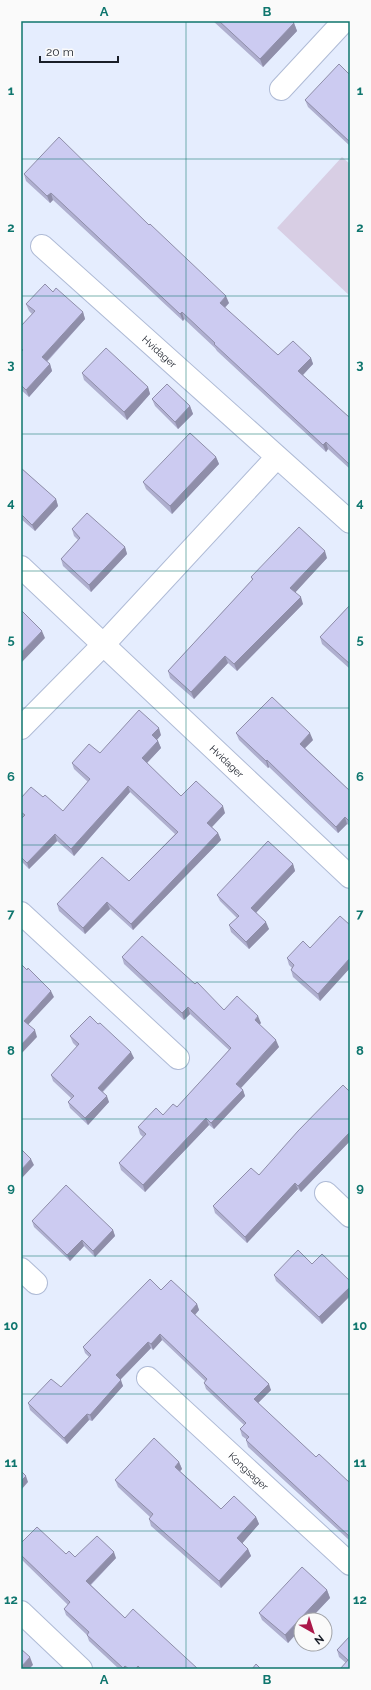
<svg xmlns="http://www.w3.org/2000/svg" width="371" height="1690" font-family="Raleway,sans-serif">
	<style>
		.green { fill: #d8cee4 }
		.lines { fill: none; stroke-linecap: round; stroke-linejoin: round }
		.minor-casing { stroke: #afbbd6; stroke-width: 24 }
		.minor { stroke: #fff; stroke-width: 22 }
		.wall { fill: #afafcf }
		.shaded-wall { fill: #8f8ea9 }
		.building { fill: #cccbf1; stroke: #8f8ea9 }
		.grid { fill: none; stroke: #0f766e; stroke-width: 1; stroke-opacity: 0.55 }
		.labels { text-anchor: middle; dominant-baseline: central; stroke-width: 4; stroke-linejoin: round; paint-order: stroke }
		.street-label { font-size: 10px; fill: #191e28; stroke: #fafafa }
		.neatline { fill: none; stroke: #0f766e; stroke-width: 1.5 }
		.grid-label { font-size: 13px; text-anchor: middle; font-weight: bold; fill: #0f766e }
	</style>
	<rect width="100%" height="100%" fill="#e5edfe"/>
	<path class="green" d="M342 157 350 164V296L277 228Z"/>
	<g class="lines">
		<g class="minor-casing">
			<g id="minor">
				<path d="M281 89 344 21"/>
				<path id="s1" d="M42 246 350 522"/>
				<path id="s2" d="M21 567 350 877"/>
				<path d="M21 728 103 645 277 457"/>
				<path d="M21 913 178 1058"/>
				<path d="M326 1193 350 1216"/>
				<path d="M21 1269 36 1283"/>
				<path id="s3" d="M148 1378 350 1564"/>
				<path d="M21 1612 81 1669"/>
			</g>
		</g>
		<use href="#minor" class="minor"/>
	</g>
	<path class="wall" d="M213 21H292L294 23 297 31 263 67Z
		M350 75V146L308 107 305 100Z
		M24 174 229 303 225 308 278 355 311 358 313 364 303 375 349 417 350 415V469L328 449 326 452 217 351 215 348 184 319 183 321 53 200 50 203 26 181Z
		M53 292 83 312 85 319 47 362 50 364 52 371 29 397 21 390V326L32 314 29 311 26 304Z
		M82 373 148 387 150 394 127 420 84 380Z
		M152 399 190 406 193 414 178 429 155 406Z
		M216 457 219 464 172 514 146 489 143 482Z
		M21 468 56 499 58 506 35 531 21 519Z
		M72 529 125 547 127 554 91 592 63 566 61 559 78 540 74 536Z
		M327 558 295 592 303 604 237 671 228 663 194 699 170 678 168 671 252 580 251 577Z
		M350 605V669L322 644 320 637Z
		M236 733 313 740 305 748 350 791V826L347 824 338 833 269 767 268 768 239 740Z
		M161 735 157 740 158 741 161 748 147 763 181 796 225 813 212 827 218 833 221 840 133 930 110 909 85 934 59 911 57 904 129 881 175 834 130 792 74 856 57 841 29 869 21 861V819L22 818 21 817V798L43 797 63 811 88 782 74 769 72 763 100 753Z
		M293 864 295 871 256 912 269 929 249 949 231 932 229 925 237 918 220 901 217 895Z
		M350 925V968L320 1001 293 977 291 970 292 968 289 965 287 958 310 948Z
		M122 957 195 984 224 1010 261 1023 259 1025 279 1047 241 1088 243 1090 245 1096 214 1129 209 1125 145 1192 121 1170 119 1163 143 1137 140 1134 138 1127 163 1115 177 1107 229 1050 190 1014 184 1020 124 964Z
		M70 1036 134 1058 103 1092 109 1102 88 1125 70 1108 68 1102 71 1098 53 1081 51 1075 77 1047 73 1043Z
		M350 1092V1141L301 1192 298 1189 247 1243 215 1213 213 1206 259 1175Z
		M32 1221 113 1230 115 1236 95 1257 84 1246 70 1261 34 1227Z
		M274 1275 350 1281V1296L322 1324 276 1281Z
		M161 1290 197 1304 199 1310 195 1315 271 1390 258 1403 316 1457 350 1483V1541L248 1447 246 1440V1439L242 1436 240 1429 244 1425 206 1389 204 1383 205 1381 162 1340 153 1350 151 1348 120 1380 123 1386 92 1421 89 1420 67 1444 30 1410 28 1403 61 1387 89 1357 85 1353 83 1347Z
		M179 1462 182 1469 180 1471 221 1509 256 1517 259 1524 242 1543 248 1549 251 1556 221 1588 151 1526 149 1519 150 1517 118 1487 115 1480Z
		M21 1543 75 1557 116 1558 91 1585 125 1618 198 1669H119L89 1641 87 1635 66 1615 64 1609 68 1605 21 1559Z
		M327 1590 330 1598 288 1643 262 1620 259 1613Z
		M350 1636V1669L346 1663 339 1657 337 1650Z"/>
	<path class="shaded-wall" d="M294 23 297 31 263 67 260 59Z
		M51 193 53 200 50 203 47 196Z
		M226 296 229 303 222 310 220 303Z
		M83 312 85 319 44 364 42 357Z
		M182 312 184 319 183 321 180 314Z
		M311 358 313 364 300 378 298 371Z
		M50 364 52 371 29 397 26 390Z
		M148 387 150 394 127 420 124 412Z
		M190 406 193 414 178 429 175 422Z
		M326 442 328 449 326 452 323 445Z
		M216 457 219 464 172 514 170 506Z
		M56 499 58 506 35 531 32 525Z
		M125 547 127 554 91 592 89 585Z
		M325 551 327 558 293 595 290 588Z
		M301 597 303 604 237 671 234 664Z
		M42 631 45 638 21 663V653Z
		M225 656 228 663 194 699 191 692Z
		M159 728 161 735 155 742 152 735Z
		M310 733 313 740 302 751 300 744Z
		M158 741 161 748 145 765 142 758Z
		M267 760 269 767 268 768 266 761Z
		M128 786 130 792 74 856 71 849Z
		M223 806 225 813 210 829 207 823Z
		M345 817 347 824 338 833 336 827Z
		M218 833 221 840 133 930 131 924Z
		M55 834 57 841 29 869 27 863Z
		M293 864 295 871 254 915 251 908Z
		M107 902 110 909 85 934 83 928Z
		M266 922 269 929 249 949 246 942Z
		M350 958V968L320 1001 318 994Z
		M51 991 54 997 26 1027 24 1021Z
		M188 1007 190 1014 184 1020 182 1013Z
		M258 1016 261 1023 257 1027 255 1020Z
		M35 1030 37 1037 21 1054V1045Z
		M276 1040 279 1047 239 1090 236 1084Z
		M131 1052 134 1058 100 1094 98 1088Z
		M243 1090 245 1096 214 1129 211 1123Z
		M107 1096 109 1102 88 1125 85 1118Z
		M206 1118 209 1125 145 1192 143 1185Z
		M350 1132V1141L301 1192 298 1186Z
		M31 1159 34 1165 21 1179V1170Z
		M295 1183 298 1189 247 1243 245 1237Z
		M113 1230 115 1236 95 1257 93 1251Z
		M82 1240 84 1246 70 1261 67 1255Z
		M350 1287V1296L322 1324 319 1317Z
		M197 1304 199 1310 193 1317 191 1311Z
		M160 1334 162 1340 153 1350 151 1344Z
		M148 1342 151 1348 118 1382 116 1375Z
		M121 1380 123 1386 92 1421 90 1415Z
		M269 1384 271 1390 256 1405 254 1399Z
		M87 1414 89 1420 67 1444 64 1438Z
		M179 1462 182 1469 177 1474 175 1467Z
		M26 1476 28 1482 21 1490V1481Z
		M256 1517 259 1524 240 1546 237 1538Z
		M248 1549 251 1556 221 1588 219 1581Z
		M114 1552 116 1558 88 1587 86 1581Z
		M327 1590 330 1598 309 1620H301V1628L288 1643 285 1635Z
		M30 1657 33 1665 29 1669H21V1667Z
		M125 1666 126 1669H123V1668Z"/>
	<path class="building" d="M219 21H292L294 23 260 59Z
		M339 64 350 75V142L305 100Z
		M59 137 149 225 150 224 226 296 220 303 278 355 293 341 311 358 298 371 349 417 350 415V465L326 442 323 445 214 344 215 343 182 312 180 314 51 193 47 196 24 174Z
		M45 284 53 292 56 288 83 312 42 357 50 364 26 390 21 385V352L23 350 21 348V326L35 311 26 304Z
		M106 348 148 387 124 412 82 373Z
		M167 384 190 406 175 422 152 399Z
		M190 433 216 457 170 506 143 482Z
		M21 468 56 499 32 525 21 514Z
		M87 513 125 547 89 585 61 559 80 538 72 529Z
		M299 527 325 551 290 588 301 597 234 664 225 656 191 692 168 671 253 579 251 577Z
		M350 605V664L320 637Z
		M21 610 42 631 21 653Z
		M272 697 310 733 300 744 350 791V822L345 817 336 827 267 760 266 761 236 733Z
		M139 710 159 728 152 735 158 741 142 758 181 796 196 781 223 806 207 823 218 833 131 924 107 902 83 928 57 904 102 857 129 881 178 832 128 786 71 849 55 834 27 863 21 857V819L25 815 21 812V798L31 787 43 797 45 795 63 811 90 779 72 763 89 744 100 753Z
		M268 841 293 864 251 908 266 922 246 942 229 925 239 916 217 895Z
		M340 916 350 925V958L318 994 291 970 294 965 287 958 303 941 310 948Z
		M142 936 195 984 197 982 224 1010 237 996 258 1016 255 1020 276 1040 236 1084 243 1090 211 1123 206 1118 143 1185 119 1163 146 1134 138 1127 156 1108 163 1115 173 1104 177 1107 231 1048 188 1007 182 1013 122 957Z
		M21 964 27 970 28 968 51 991 24 1021 35 1030 21 1045Z
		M90 1016 98 1024 100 1023 131 1052 98 1088 107 1096 85 1118 68 1102 74 1096 51 1075 79 1044 70 1036Z
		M343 1085 350 1092V1132L298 1186 295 1183 245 1237 213 1206 251 1168 259 1175 298 1131Z
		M21 1149 31 1159 21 1170Z
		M66 1185 113 1230 93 1251 82 1240 67 1255 32 1221Z
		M298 1250 312 1264 322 1254 350 1281V1287L319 1317 274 1275Z
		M150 1279 161 1290 171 1280 197 1304 191 1311 269 1384 254 1399 316 1457 319 1454 350 1483V1537L246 1440 249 1437 240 1429 246 1423 204 1383 207 1379 160 1334 151 1344 148 1342 116 1375 121 1380 90 1415 87 1414 64 1438 28 1403 51 1379 61 1387 91 1355 83 1347Z
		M154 1438 179 1462 175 1467 221 1509 234 1496 256 1517 237 1538 248 1549 219 1581 149 1519 153 1514 115 1480Z
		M21 1471 26 1476 21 1481Z
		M37 1527 66 1554 69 1551 75 1557 97 1536 114 1552 86 1581 125 1618 133 1609 198 1669H141L138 1666 136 1669H129L125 1666 123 1668 87 1635 89 1632 64 1609 70 1602 21 1555V1543Z
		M302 1567 327 1590 285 1635 259 1613Z
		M350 1636V1669H340L348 1660 337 1650Z
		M21 1649 30 1657 21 1667Z
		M256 1664 261 1669H252Z"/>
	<path class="grid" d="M186 21V1669M21 159H350M21 296H350M21 434H350M21 571H350M21 708H350M21 845H350M21 982H350M21 1119H350M21 1256H350M21 1394H350M21 1531H350"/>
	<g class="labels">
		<g class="street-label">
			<text stroke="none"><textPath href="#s1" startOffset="158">Hvidager</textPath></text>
			<text stroke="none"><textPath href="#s2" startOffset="283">Hvidager</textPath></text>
			<text stroke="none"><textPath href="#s3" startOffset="137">Kongsager</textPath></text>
		</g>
	</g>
	<rect width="371" height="1690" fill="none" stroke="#fafafa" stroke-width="44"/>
	<g transform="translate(313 1632) rotate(141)"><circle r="19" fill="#fafafa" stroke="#a0a2a6"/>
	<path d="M0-3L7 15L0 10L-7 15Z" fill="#ab184a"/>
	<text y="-6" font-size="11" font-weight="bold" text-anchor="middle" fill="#191e28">N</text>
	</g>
	<path d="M40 56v6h78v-6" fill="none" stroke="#191e28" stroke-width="2"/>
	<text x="46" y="56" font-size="12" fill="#191e28" stroke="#fafafa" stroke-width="3" paint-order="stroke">20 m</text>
	<rect x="22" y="22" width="327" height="1646" class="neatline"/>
	<g class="grid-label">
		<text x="104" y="16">A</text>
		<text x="267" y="16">B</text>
		<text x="11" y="95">1</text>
		<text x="360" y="95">1</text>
		<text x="11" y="232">2</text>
		<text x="360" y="232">2</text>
		<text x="11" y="369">3</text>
		<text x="360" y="369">3</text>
		<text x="11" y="507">4</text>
		<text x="360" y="507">4</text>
		<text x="11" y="644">5</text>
		<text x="360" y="644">5</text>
		<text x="11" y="781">6</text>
		<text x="360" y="781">6</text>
		<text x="11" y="918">7</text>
		<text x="360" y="918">7</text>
		<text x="11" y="1055">8</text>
		<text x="360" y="1055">8</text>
		<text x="11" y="1192">9</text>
		<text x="360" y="1192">9</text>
		<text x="11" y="1330">10</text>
		<text x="360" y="1330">10</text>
		<text x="11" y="1467">11</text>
		<text x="360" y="1467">11</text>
		<text x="11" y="1604">12</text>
		<text x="360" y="1604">12</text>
		<text x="104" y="1684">A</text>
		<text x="267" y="1684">B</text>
	</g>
</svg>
